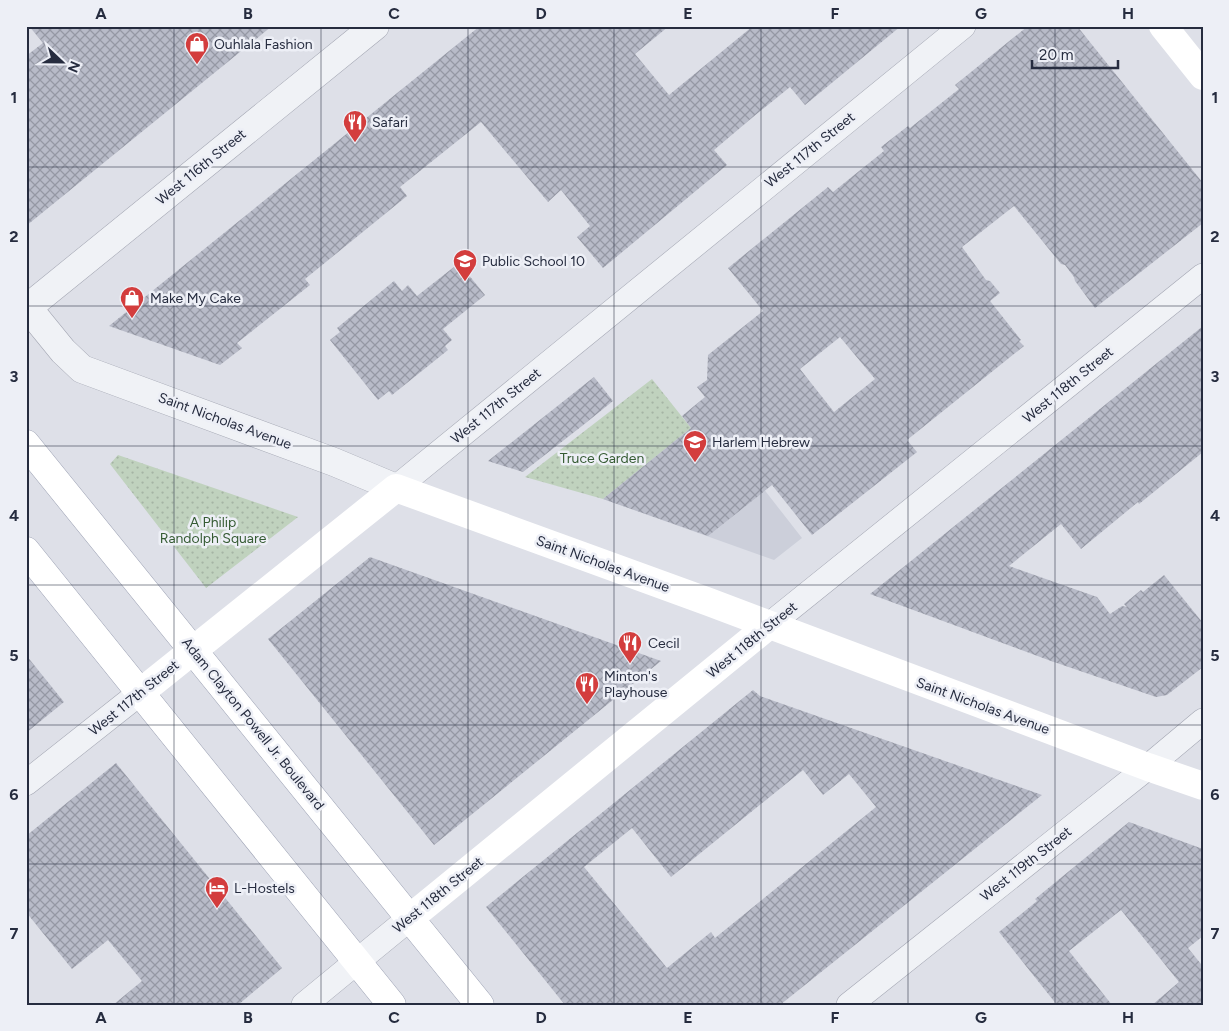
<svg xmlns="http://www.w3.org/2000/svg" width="1229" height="1031" font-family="Figtree,sans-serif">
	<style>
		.built { fill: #cccfda }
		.park { fill: url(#park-dots) }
		.building { fill: url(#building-cross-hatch); fill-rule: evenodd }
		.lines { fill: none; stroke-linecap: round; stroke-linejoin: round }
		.minor-casing { stroke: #a3a6b2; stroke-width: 26 }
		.tertiary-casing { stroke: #a3a6b2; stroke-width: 29 }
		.primary-casing { stroke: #9da2b4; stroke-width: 29 }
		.minor { stroke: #f0f2f6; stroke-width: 25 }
		.tertiary { stroke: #f0f2f6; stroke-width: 28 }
		.secondary { stroke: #fff; stroke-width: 28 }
		.primary { stroke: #fff; stroke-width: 28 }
		.grid { fill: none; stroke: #262c3f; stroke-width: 1; stroke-opacity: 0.55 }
		.labels { text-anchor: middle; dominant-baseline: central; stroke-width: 5; stroke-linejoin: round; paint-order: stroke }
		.poi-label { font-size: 14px; fill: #262c3f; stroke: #edeff6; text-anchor: start }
		.street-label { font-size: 14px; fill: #262c3f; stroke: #edeff6 }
		.park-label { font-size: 14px; fill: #355b33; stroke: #edeff6 }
		.neatline { fill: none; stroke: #262c3f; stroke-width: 2 }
		.grid-label { font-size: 16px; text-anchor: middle; font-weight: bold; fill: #262c3f }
	</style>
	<defs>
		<pattern id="park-dots" width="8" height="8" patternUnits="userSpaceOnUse" patternTransform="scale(1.25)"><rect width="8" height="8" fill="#c0d2be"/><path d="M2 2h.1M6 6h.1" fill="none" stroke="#a5b4a4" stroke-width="1.8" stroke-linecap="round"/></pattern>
		<pattern id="building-cross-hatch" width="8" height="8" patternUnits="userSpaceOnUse" patternTransform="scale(1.25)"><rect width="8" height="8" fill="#b8bbc8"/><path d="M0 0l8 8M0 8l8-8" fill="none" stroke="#9598a4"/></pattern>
	</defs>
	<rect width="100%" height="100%" fill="#dee0e8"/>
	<path class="built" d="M705 414 802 538 774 560 603 499 691 428Z"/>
	<path class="park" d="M652 379 691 428 603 499 525 477Z
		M118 455 298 517 206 588 110 464Z"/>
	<path class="building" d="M29 26H272L26 226V56L43 43Z
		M480 26H669L635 54 669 95 753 26H901L805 105 790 87 753 117 714 150 727 165 603 268 577 237 590 226 561 190 548 202 481 122 400 187 407 196 305 279 310 285 237 343 242 348 220 365 109 326Z
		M1028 26H1077L1203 183V223L1095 308 1075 281 1074 277 1065 265 1061 264 1014 206 962 247 986 280 990 281 1000 293 990 301 1021 340 1019 341 1024 346 907 440 917 452 812 535 772 485 708 536 603 499 691 428 682 416 705 397 697 387 707 380 708 355 763 311 728 268 828 187 833 192 884 151 881 147 908 126 910 128 959 89 955 85ZM840 337 875 379 834 412 800 369Z
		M459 263 485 295 443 329 452 340 445 346 448 350 392 395 389 391 378 400 330 340 340 332 337 328 394 281 402 291 408 285 417 296Z
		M1203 326V452L1139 504 1138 502 1081 549 1061 524 1009 566 1097 597 1110 614 1122 606 1127 607 1124 604 1141 590 1143 592 1164 575 1203 623V667L1167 695 1156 697 1051 661 870 594Z
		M594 377 613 401 582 426 523 472 488 461Z
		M370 557 527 613 661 661 434 845 268 639Z
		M26 655 64 702 26 733Z
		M753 690 760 696 1042 795 780 1005H565L486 907ZM803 770 823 795 849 774 876 807 715 938 711 932 667 968 584 867 632 828 671 877Z
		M116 763 282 968 238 1005H113L142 981 108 940 72 969 26 912V836Z
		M1129 822 1203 849V936L1188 948 1201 964 1203 963V1005H1152L1179 982 1121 910 1069 951 1112 1005H1057L999 932 1037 901 1035 899Z"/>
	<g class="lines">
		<g class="minor-casing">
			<path id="minor" d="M396 488 963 26
				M768 626 1203 276
				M26 783 141 692
				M304 1005 410 918
				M849 1005 1148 767 1203 721"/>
		</g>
		<g class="tertiary-casing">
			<path id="tertiary" d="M28 308 63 351 82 369 334 462 396 488
				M26 309 375 26"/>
		</g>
		<g class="primary-casing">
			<path id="primary" d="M26 444 480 1005
				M26 551 392 1005"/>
		</g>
		<use href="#minor" class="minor"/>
		<use href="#tertiary" class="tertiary"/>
		<path class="secondary" d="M1163 26 1203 76
			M141 692 396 488 709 602 1148 767 1203 786
			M410 918 768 626"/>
		<use href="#primary" class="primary"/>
	</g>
	<path class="grid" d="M174 26V1005M321 26V1005M468 26V1005M614 26V1005M761 26V1005M908 26V1005M1055 26V1005M26 167H1203M26 306H1203M26 446H1203M26 585H1203M26 725H1203M26 864H1203"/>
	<defs>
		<g id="shop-pin" transform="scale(1.25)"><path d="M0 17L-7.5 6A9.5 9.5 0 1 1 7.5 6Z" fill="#d33d3d" stroke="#edeff6"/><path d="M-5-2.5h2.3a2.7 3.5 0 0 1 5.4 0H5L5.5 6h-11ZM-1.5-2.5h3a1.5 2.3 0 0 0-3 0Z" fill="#fff"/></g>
		<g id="restaurant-pin" transform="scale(1.25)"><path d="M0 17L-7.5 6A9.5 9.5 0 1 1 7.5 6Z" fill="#d33d3d" stroke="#edeff6"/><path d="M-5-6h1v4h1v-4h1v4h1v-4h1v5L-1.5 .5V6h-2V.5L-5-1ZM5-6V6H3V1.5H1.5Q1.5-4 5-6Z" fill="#fff"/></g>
		<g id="school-pin" transform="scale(1.25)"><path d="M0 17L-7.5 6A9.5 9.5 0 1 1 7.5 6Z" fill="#d33d3d" stroke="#edeff6"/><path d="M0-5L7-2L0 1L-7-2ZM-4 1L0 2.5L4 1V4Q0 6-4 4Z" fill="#fff"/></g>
		<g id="hotel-pin" transform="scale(1.25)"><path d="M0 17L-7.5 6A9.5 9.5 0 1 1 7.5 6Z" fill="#d33d3d" stroke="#edeff6"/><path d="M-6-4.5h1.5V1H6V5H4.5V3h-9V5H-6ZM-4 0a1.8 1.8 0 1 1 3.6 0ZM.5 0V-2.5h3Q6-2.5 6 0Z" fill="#fff"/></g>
	</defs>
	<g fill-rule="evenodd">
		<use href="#shop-pin" x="197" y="44"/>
		<use href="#restaurant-pin" x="355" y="122"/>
		<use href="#school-pin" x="465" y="261"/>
		<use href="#shop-pin" x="132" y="298"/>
		<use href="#school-pin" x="695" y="442"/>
		<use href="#restaurant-pin" x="630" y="643"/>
		<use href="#restaurant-pin" x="587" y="684"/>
		<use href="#hotel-pin" x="217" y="888"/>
	</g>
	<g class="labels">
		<g class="poi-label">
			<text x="214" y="44">Ouhlala Fashion</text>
			<text x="372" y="122">Safari</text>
			<text x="482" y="261">Public School 10</text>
			<text x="150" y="298">Make My Cake</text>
			<text x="712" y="442">Harlem Hebrew</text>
			<text x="648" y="643">Cecil</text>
			<text x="604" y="676">Minton's<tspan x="604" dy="16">Playhouse</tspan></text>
			<text x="234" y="888">L-Hostels</text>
		</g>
		<g class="street-label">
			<text transform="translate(810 150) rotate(-39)">West 117th Street</text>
			<text transform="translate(201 167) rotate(-39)">West 116th Street</text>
			<text transform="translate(1068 385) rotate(-39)">West 118th Street</text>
			<text transform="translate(496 406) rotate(-39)">West 117th Street</text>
			<text transform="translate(225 421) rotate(20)">Saint Nicholas Avenue</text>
			<text transform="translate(603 564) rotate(20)">Saint Nicholas Avenue</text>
			<text transform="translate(752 640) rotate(-39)">West 118th Street</text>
			<text transform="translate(134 698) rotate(-39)">West 117th Street</text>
			<text transform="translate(983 706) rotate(20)">Saint Nicholas Avenue</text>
			<text transform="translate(253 724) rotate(51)">Adam Clayton Powell Jr. Boulevard</text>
			<text transform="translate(1026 864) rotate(-38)">West 119th Street</text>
			<text transform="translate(438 895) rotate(-39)">West 118th Street</text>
		</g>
		<g class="park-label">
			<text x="602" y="458">Truce Garden</text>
			<text x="213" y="522">A Philip<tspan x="213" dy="16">Randolph Square</tspan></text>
		</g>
	</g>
	<rect width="1229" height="1031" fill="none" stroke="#edeff6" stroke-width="55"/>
	<g transform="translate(62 62) rotate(112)" stroke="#edeff6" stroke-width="4" paint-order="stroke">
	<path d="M0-4L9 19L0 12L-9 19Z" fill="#262c3f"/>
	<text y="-8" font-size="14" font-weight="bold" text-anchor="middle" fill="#262c3f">N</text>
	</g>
	<path d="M1032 60v8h86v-8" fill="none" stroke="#262c3f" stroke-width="2.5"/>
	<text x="1039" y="60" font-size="15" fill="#262c3f" stroke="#edeff6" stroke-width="4" paint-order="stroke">20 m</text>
	<rect x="28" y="28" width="1174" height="976" class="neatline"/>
	<g class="grid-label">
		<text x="101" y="19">A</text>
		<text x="248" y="19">B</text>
		<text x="394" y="19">C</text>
		<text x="541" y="19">D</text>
		<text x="688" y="19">E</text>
		<text x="835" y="19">F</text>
		<text x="981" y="19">G</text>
		<text x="1128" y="19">H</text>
		<text x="14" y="103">1</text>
		<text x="1215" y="103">1</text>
		<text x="14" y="242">2</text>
		<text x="1215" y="242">2</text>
		<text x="14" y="382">3</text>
		<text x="1215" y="382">3</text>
		<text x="14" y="521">4</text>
		<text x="1215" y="521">4</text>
		<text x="14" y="661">5</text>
		<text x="1215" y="661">5</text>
		<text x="14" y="800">6</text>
		<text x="1215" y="800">6</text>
		<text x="14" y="939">7</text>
		<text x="1215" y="939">7</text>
		<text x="101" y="1023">A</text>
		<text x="248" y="1023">B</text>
		<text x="394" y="1023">C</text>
		<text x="541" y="1023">D</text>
		<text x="688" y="1023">E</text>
		<text x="835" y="1023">F</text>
		<text x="981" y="1023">G</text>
		<text x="1128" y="1023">H</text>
	</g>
</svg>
